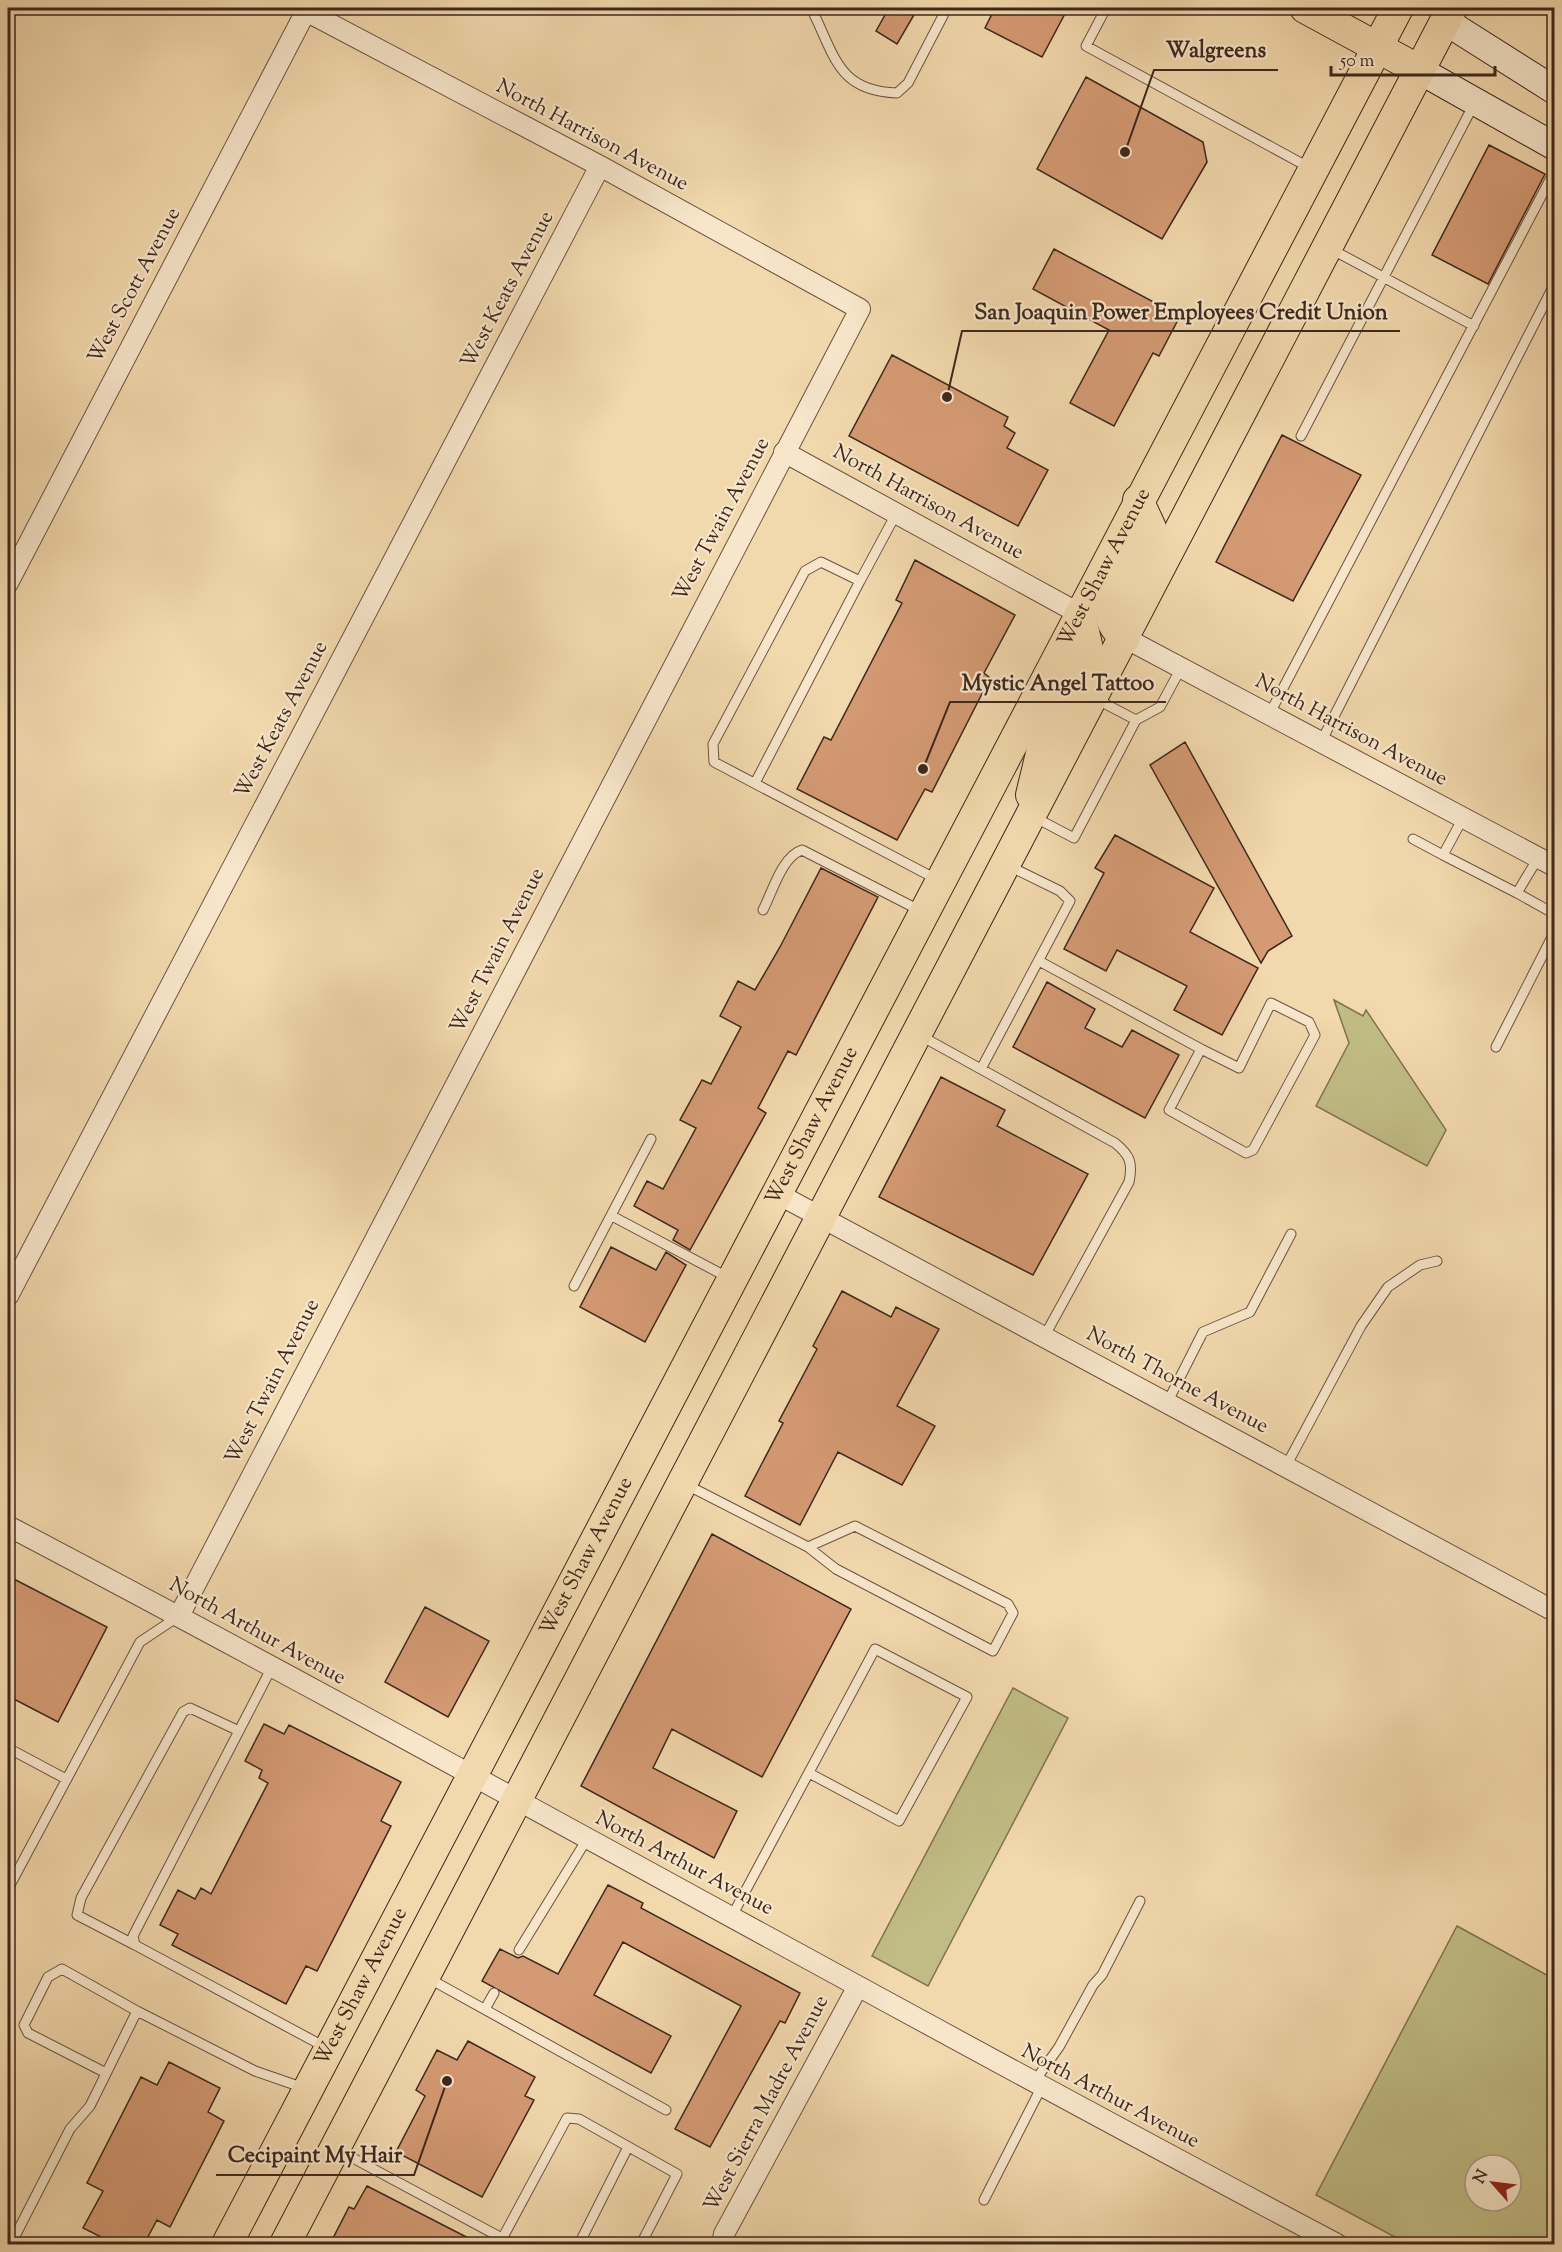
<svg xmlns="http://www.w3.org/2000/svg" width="1562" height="2252" font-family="'Sorts Mill Goudy',serif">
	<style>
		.green { fill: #c1bc85; stroke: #807251; stroke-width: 1.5; fill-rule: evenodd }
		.building { fill: #d49a73; stroke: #3e271d; stroke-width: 1.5 }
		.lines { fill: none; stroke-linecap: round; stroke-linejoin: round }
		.service-casing { stroke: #6b5341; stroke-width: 11 }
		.minor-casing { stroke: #6b5341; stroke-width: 22 }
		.secondary-casing { stroke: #3e271d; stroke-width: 29 }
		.primary-casing { stroke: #3e271d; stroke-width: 32 }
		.service { stroke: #f7e6ca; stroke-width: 9 }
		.minor { stroke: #f7e6ca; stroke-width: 20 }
		.secondary { stroke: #f7e6ca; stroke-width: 27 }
		.primary { stroke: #f2d8ad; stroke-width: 30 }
		.labels { text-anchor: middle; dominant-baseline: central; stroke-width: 4.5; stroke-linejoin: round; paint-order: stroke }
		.street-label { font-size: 21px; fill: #3e271d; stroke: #f7e6ca }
		.leader { fill: none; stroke: #3e271d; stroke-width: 2 }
		.callout-dot { fill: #3e271d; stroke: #f7e6ca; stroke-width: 2 }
		.callout-label { font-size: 22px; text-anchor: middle; font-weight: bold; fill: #3e271d; stroke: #f7e6ca; stroke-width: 4.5; stroke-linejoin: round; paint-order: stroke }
	</style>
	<rect width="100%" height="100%" fill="#f2d8ad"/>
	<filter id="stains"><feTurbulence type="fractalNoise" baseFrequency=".00333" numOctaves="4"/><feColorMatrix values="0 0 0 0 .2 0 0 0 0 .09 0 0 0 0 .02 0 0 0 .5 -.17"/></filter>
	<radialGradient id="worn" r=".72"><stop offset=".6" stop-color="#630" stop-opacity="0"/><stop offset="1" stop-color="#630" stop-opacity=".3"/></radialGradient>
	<path class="green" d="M1334 1000 1363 1016 1366 1010 1446 1130 1427 1166 1316 1106 1349 1043Z
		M1013 1688 1068 1718 928 1986 872 1956Z
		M1457 1926 1554 1979V2244H1408L1316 2195ZM1475 2165H1511V2201H1475Z"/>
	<path class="building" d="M889 8H918L897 44 876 31Z
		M995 8H1068L1042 57 985 28Z
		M1086 77 1203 142 1207 162 1162 239 1037 169Z
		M1489 145 1545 174 1488 284 1432 255Z
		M1054 249 1180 316 1159 356 1153 353 1114 426 1070 403 1109 330 1033 289Z
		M892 355 1008 417 1004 426 1015 433 1007 448 1048 470 1018 526 849 436Z
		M1282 435 1361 475 1293 601 1216 562Z
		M915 560 1015 615 984 673 990 678 932 792 925 789 897 840 797 789 824 737 831 740 902 603 896 600Z
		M1185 742 1292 936 1268 951 1261 963 1150 765Z
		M1115 835 1214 888 1190 932 1258 968 1222 1035 1174 1010 1187 986 1117 950 1106 971 1064 949 1104 873 1095 868Z
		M821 868 878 897 796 1055 788 1051 758 1108 766 1113 690 1250 673 1240 678 1230 634 1206 647 1181 663 1189 696 1128 680 1120 702 1080 711 1084 741 1027 720 1016 738 981 755 990 780 947Z
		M1047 982 1095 1009 1085 1028 1122 1047 1132 1030 1179 1055 1145 1118 1013 1047Z
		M941 1077 1005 1110 997 1126 1088 1174 1033 1275 879 1197Z
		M611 1247 656 1270 666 1252 686 1265 645 1342 580 1307Z
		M842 1291 891 1317 896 1307 939 1329 897 1406 935 1426 902 1485 838 1452 800 1525 745 1496 783 1423 779 1421 817 1349 813 1346Z
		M712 1534 851 1609 762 1777 672 1729 653 1768 737 1811 714 1858 581 1786Z
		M8 1576 107 1627 58 1722 8 1696Z
		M425 1607 489 1641 448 1717 385 1682Z
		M264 1724 284 1734 289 1725 401 1782 381 1821 391 1826 317 1971 306 1966 286 2004 172 1945 178 1934 160 1925 178 1890 195 1899 201 1888 211 1894 268 1783 259 1778 262 1770 245 1761Z
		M608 1885 643 1903 641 1908 800 1993 785 2023 780 2021 710 2147 675 2129 741 2006 623 1942 594 1995 671 2036 651 2073 482 1981 500 1949 518 1958 523 1956 558 1974Z
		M468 2041 535 2077 525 2096 534 2100 482 2197 396 2152 425 2096 416 2090 437 2050 457 2060Z
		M169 2062 220 2088 208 2112 224 2121 170 2227 157 2220 144 2244H115L83 2228 103 2191 87 2183 141 2077 157 2085Z
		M367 2186 480 2244H330L349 2207 354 2209Z"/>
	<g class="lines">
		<g class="service-casing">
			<path id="service" d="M811 8C835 55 837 91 897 93L908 83 947 8
				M1106 8 1086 46 1310 168
				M1331 249 1474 326
				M1301 436 1474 104
				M896 514 860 581 821 562 805 571 713 744 714 762 938 880
				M1096 699 1136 720
				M1269 715 1554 172
				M1321 742 1554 285
				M755 783 860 581
				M1034 817 1074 838 1136 720 1160 707 1181 668
				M1463 818 1443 855 1517 893 1538 858
				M1413 839 1443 855
				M1517 893 1551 912
				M763 910C772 893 782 856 802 850L921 911
				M1039 961 1201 1049 1169 1110 1246 1153 1253 1150 1315 1035 1309 1022 1271 1003 1239 1068 1201 1049
				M921 1036 1115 1143C1130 1155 1133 1163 1129 1182L1044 1337
				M1496 1047 1554 933
				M981 1069 1070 901 1060 891 1009 866
				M612 1216 729 1278
				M574 1286 651 1139
				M1167 1403 1203 1332 1250 1312 1291 1234
				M1286 1466 1361 1326 1388 1287 1420 1265 1437 1261
				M685 1484 808 1547 836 1569 993 1651 1013 1613 1008 1604 855 1526 808 1547
				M272 1667 133 1936 135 1945 325 2047
				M8 1748 66 1779
				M8 1889 140 1642 179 1616
				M732 1916 875 1649 967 1697 899 1821 809 1773
				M135 1945 77 1915 81 1898 183 1712 190 1708 239 1731
				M519 1950 587 1839
				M428 1978 666 2110
				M485 2009 494 1993
				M106 2073 28 2033 24 2025 48 1977 62 1969 137 2011
				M1034 2082 1059 2047 1093 1985 1102 1975 1140 1901
				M338 2150 513 2244
				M984 2200 1041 2088
				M502 2239 567 2118 579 2119 677 2174 641 2244
				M11 2244 70 2129 90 2106 137 2011 255 2071 304 2088
				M579 2244 628 2147"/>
		</g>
		<g class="minor-casing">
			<path id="minor" d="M784 452 1080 614
				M8 583 306 11
				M1125 638 1554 866
				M776 1193 1554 1611
				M8 1296 600 166
				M8 1526C453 1760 891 2009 1337 2244
				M179 1616 860 309 600 166 300 8
				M722 2244 724 2234 857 1988"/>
		</g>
		<g class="secondary-casing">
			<path id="secondary" d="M1445 21 1554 90
				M1419 70 1554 146"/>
		</g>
		<g class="primary-casing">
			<g id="primary">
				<path d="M1305 8 1419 70"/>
				<path d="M1125 638C1114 628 1110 621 1110 607L1151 528 1138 500"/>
				<path d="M1031 795 1046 733 1088 649 1080 614"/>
				<path id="s1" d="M227 2244 1398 8"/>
				<path d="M285 2244 1452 8"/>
			</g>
		</g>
		<use href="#service" class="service"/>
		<use href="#minor" class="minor"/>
		<use href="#secondary" class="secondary"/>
		<use href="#primary" class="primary"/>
	</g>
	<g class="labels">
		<g class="street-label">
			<text transform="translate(592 136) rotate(28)">North Harrison Avenue</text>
			<text transform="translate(135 286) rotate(-62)">West Scott Avenue</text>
			<text transform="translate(508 290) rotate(-62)">West Keats Avenue</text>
			<text transform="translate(928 503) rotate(29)">North Harrison Avenue</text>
			<text transform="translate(722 520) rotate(-62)">West Twain Avenue</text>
			<text stroke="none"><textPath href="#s1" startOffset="1892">West Shaw Avenue</textPath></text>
			<text transform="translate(282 720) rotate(-62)">West Keats Avenue</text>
			<text transform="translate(1351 731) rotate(28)">North Harrison Avenue</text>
			<text transform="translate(498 951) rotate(-63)">West Twain Avenue</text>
			<text stroke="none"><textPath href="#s1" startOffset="1262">West Shaw Avenue</textPath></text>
			<text transform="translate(1177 1381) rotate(28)">North Thorne Avenue</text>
			<text transform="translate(273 1382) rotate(-63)">West Twain Avenue</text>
			<text stroke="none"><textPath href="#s1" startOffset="776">West Shaw Avenue</textPath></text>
			<text transform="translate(257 1632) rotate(29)">North Arthur Avenue</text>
			<text transform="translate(684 1864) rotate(28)">North Arthur Avenue</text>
			<text stroke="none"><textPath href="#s1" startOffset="290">West Shaw Avenue</textPath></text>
			<text transform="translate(1110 2097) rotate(28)">North Arthur Avenue</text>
			<text transform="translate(767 2104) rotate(-62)">West Sierra Madre Avenue</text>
		</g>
	</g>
	<path class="leader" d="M1125 152L1154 70H1278M947 397L962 331H1400M923 769L950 702H1166M447 2081L414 2175H216"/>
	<g class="callout-dot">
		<circle cx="1125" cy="152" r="6"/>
		<circle cx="947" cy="397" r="6"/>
		<circle cx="923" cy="769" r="6"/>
		<circle cx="447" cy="2081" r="6"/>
	</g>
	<g class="callout-label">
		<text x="1216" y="57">Walgreens</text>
		<text x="1181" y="319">San Joaquin Power Employees Credit Union</text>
		<text x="1058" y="690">Mystic Angel Tattoo</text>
		<text x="315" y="2162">Cecipaint My Hair</text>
	</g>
	<rect width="1562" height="2252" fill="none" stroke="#f2d8ad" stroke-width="30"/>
	<rect x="9" y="9" width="1544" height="2234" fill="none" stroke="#3e271d" stroke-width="3"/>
	<rect x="15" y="15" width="1532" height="2222" fill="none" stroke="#3e271d" stroke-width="1.5"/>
	<g transform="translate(1493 2183) rotate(298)"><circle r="28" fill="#f7e6ca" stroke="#ad9a85" stroke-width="1.5"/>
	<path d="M0-4.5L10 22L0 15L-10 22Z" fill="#8f2418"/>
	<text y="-9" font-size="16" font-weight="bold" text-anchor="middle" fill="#3e271d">N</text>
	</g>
	<path d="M1331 66v9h164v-9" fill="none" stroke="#3e271d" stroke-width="3"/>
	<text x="1340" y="66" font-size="18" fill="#3e271d" stroke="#f7e6ca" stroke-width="4.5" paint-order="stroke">50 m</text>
	<rect width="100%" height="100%" filter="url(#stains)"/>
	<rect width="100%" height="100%" fill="url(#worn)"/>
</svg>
